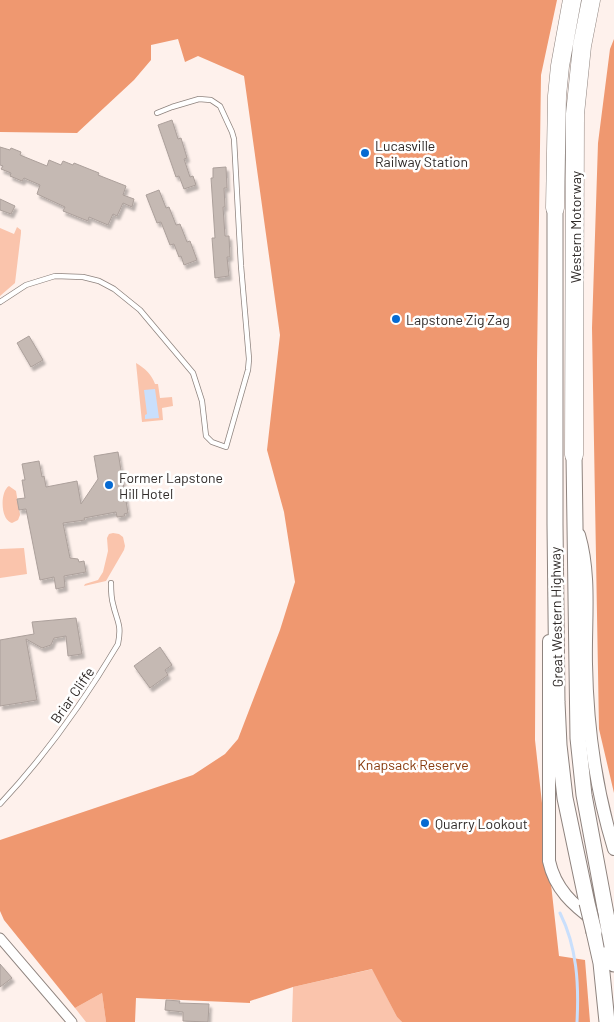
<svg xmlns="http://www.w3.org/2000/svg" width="614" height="1022" font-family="Barlow,sans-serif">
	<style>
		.green { fill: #fac4ac }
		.forest { fill: #ef9870 }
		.water { fill: #c9dffc }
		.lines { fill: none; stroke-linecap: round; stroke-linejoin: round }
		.stream { stroke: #c9dffc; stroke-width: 3 }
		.building { fill: #c5b9b3; stroke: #aca09b; filter: url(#shadow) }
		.service-casing { stroke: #8e837e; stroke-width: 6 }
		.minor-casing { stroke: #8e837e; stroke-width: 11 }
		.secondary-casing { stroke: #8e837e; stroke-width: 14 }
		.trunk-casing { stroke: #8e837e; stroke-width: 17 }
		.motorway-casing { stroke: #8e837e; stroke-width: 19 }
		.service { stroke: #fff; stroke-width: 4.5 }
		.minor { stroke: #fff; stroke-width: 9 }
		.secondary { stroke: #fff; stroke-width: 12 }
		.trunk { stroke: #fff; stroke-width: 15 }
		.motorway { stroke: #fff; stroke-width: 18 }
		.trunk-bridge-casing { stroke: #8e837e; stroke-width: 17; stroke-linecap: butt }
		.trunk-bridge { stroke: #fff; stroke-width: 15 }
		.poi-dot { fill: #066ad2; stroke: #fff; stroke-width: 2 }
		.labels { text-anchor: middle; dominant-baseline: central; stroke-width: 5; stroke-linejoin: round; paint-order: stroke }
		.poi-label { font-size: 14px; fill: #302b29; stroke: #fff; text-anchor: start }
		.street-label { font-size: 14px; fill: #302b29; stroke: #fff }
		.park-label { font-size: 14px; fill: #873a0d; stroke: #fff }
	</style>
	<defs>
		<filter id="shadow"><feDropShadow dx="2.5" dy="4" stdDeviation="1" flood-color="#0004"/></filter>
	</defs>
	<rect width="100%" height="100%" fill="#fef1ec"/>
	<path class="green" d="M17 227 21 230V233L15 283 0 296V228L14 234Z
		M136 363C145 368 152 375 155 384H158L160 398 172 397 173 406 162 408 163 420 142 422Z
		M9 486 16 491 20 515 18 520 12 523C0 520 0 491 9 486Z
		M113 533 119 534 123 537 125 546 124 550 106 581 84 586 85 584 98 580 103 572 108 551 107 538 109 534Z
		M24 548 27 574 0 578V549Z
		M373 969 397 1017 402 1022H292L293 987Z
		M102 993 106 1022H86L75 1008Z"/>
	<path class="forest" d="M0 0H557L541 75 537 362 535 740 559 956 585 960 590 1022H402L397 1017 372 969 293 987 250 1001V1003L136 998 135 1022H106L102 993 75 1008 4 920 0 911V840L193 775 225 754 238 739 280 630 295 582 284 512 267 450 280 335 244 76 198 56 185 62 178 39 151 45V60L134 80 77 133 0 132Z
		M614 39V793L599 729 592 328 598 143 610 49Z"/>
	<path class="water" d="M155 389 159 418 145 419V415L147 414 144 390Z"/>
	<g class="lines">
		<path class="stream" d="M560 913C577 947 579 984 577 1022"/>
	</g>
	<path class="building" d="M172 120 178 139 181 138 187 158 184 159 190 177 193 176 196 185 184 189 179 176 176 177 158 125Z
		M0 147 10 150 11 148 21 152 20 155 47 166 49 160 61 165 63 161 73 165 74 163 99 173 98 175 126 186 123 195 134 199 132 207 123 203 117 216 113 214 108 225 89 217 88 221 63 211 65 207 37 194 40 185 24 178 22 181 10 176 11 173 1 169 3 166 0 165Z
		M226 167 227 188H224L225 207H223L225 236H229L230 257H227L229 276 215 278 212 238H215L211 178H213V168Z
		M159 190 166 208 169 207 176 225 180 224 187 242 190 241 197 260 184 265 181 256 179 257 174 244 170 245 161 222 157 223 146 195Z
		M0 199 15 206 11 214 0 210Z
		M29 336 43 360 31 367 17 343Z
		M118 452 128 513 124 514 125 516 117 517 116 512 84 518 85 520 63 523 70 558 78 559 79 562 84 561 86 572 64 576 65 587 56 589 54 577 40 580 26 509 19 510 17 499 25 498 22 480H25L22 464 39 461 42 477 44 476 46 487 77 481 81 504 98 479 94 456Z
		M76 618 82 654 68 656 66 636 54 638 51 645 42 648 26 639 37 700 0 706V640L34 634 32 622Z
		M160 647 172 665 165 670 168 675 150 688 134 666Z
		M0 964 12 978 0 987Z
		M166 1000 180 1001 179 1003 209 1004 208 1022 183 1021V1012L165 1010Z"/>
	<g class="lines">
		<g class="service-casing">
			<path id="service" d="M0 302 26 285 55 276 83 277 99 281 114 289 140 310 193 373 202 401 206 436 212 442 226 447 248 370 249 359 241 266 234 139 232 132 220 106 211 100 199 99 172 107 157 113
				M0 804C46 755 84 701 118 644 122 624 117 622 113 604 111 597 111 590 111 583"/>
		</g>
		<g class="minor-casing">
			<path id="minor" d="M0 938 72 1022"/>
		</g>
		<g class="secondary-casing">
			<path id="secondary" d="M579 535C591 576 585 622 586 664 587 726 596 790 614 849
				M549 641V861C555 889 573 905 595 921"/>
		</g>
		<g class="trunk-casing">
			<path id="trunk" d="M555 208V524L557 702 559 745 565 798 587 903
				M574 455 578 738 584 795 607 919
				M594 932 601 963 607 1022
				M612 946 614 964"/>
		</g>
		<g class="motorway-casing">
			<path id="motorway" d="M555 208 557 96 560 66 572 0
				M574 455 575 114 582 46 591 0"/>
		</g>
		<use href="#service" class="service"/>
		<use href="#minor" class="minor"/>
		<use href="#secondary" class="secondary"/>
		<use href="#trunk" class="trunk"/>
		<use href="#motorway" class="motorway"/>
		<g class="trunk-bridge-casing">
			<path id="trunk-bridge" d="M587 903 594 932
				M607 919 612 946"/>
		</g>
		<use href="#trunk-bridge" class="trunk-bridge"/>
	</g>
	<g class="poi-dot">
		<circle cx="365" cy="153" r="5"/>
		<circle cx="396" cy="319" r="5"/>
		<circle cx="109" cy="485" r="5"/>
		<circle cx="425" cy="823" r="5"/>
	</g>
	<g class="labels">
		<g class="poi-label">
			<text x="375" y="145">Lucasville<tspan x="375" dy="16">Railway Station</tspan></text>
			<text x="406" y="319">Lapstone Zig Zag</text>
			<text x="119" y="477">Former Lapstone<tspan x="119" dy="16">Hill Hotel</tspan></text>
			<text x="435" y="823">Quarry Lookout</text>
		</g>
		<g class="street-label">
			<text transform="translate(575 227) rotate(-90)">Western Motorway</text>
			<text transform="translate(556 617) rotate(-91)">Great Western Highway</text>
			<text transform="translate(72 695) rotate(-55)">Briar Cliffe</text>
		</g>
		<g class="park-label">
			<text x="413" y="764">Knapsack Reserve</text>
		</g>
	</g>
</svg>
